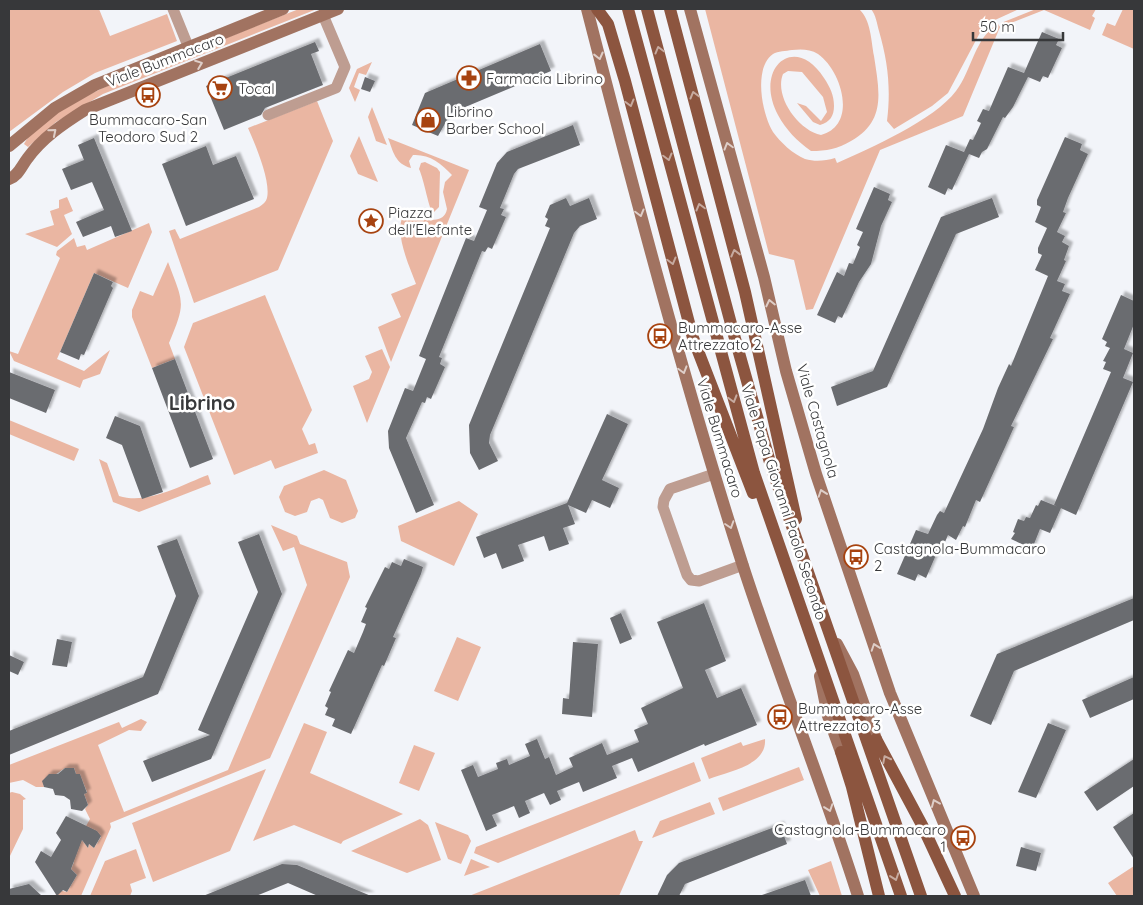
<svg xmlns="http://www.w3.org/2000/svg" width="1143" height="905" font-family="Quicksand,sans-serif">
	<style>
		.green { fill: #eab6a2 }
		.building { fill: #6b6c70; filter: url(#shadow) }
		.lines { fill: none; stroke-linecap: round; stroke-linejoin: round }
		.street { stroke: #be9d91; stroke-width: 11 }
		.secondary { stroke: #a17361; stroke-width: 12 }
		.primary { stroke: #8c553f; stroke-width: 12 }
		.oneway { stroke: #c6aa9f }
		.oneway2 { stroke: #decec8 }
		.labels { text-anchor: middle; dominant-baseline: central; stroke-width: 5; stroke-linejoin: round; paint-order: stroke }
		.street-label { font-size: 15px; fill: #37383a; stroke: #fff }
		.poi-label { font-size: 15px; fill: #37383a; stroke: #fff; text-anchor: start }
		.district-label { font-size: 20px; font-weight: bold; fill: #37383a; stroke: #fff }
	</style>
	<defs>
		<filter id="shadow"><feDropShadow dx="4" dy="-4" stdDeviation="1" flood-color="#0004"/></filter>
	</defs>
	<rect width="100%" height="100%" fill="#f2f4f9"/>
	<path class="green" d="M9 9H99L110 36 167 14 177 41 95 73 63 92 9 132Z
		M299 9H317L103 94 56 122 28 147 24 144C48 104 139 73 182 56 221 40 260 24 299 9Z
		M705 9H859C871 20 871 40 874 56 879 90 887 121 851 141 837 149 827 151 811 151 797 141 786 130 778 115 753 68 795 32 824 78 830 87 834 95 834 106 834 116 830 122 820 125L813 122 797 103 806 106 821 121 827 112 823 97 802 72 788 71 783 74C774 96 798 130 821 135 858 125 842 71 818 54 810 49 801 49 792 50 786 51 778 51 773 54 753 68 762 114 773 132 780 142 793 154 805 159 815 162 825 161 835 158L837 163C871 148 934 120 956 91 972 70 975 37 998 24L1000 27 963 116 880 150 813 309 806 310 794 260 769 254Z
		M871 9H1019L984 25 948 93 932 106 894 129 887 121C891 89 888 62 879 31 877 24 876 15 871 9Z
		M1036 9H1096L1092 16 1095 18 1090 30 1044 10 1003 26 1001 23Z
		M1123 9H1134V49L1102 35 1107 23 1115 26Z
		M372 62 366 75 359 73 354 87 360 90 355 102 349 88 357 69Z
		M317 101 333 141 278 270 194 303 169 231 175 229 180 239 259 207C263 204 266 202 267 198 271 181 255 144 248 128Z
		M372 107 387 145 376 141 368 117Z
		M359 136 378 182 358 174 350 156Z
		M388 138 469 170 391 362 378 327 401 317 391 294 416 284C410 267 385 216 414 208L421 210 428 219C437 221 445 219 447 209L443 192 445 182 452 175C441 163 429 154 413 155L409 161 411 168C395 164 393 151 388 138Z
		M425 162 437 168 440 172 439 207 433 213C429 210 424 179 419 169L421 163Z
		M67 197 73 211 64 215 72 234 57 247 25 234 54 225 50 211 59 208V200Z
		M149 223 152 232 128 288 94 273 57 359 84 371 110 350 100 374 83 380 80 388 14 361 9 351 18 354 60 258 56 255 57 251 74 238 77 247 85 245 87 250Z
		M168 262C184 304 186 302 169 343L175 359 152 368 132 317V310L140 291 153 296Z
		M265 295 312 410 302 429 309 445 315 443 318 453 275 469 271 460 234 475 184 347 193 323Z
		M382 349 390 367 367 423 353 386 369 379 372 372 365 356Z
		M9 420 79 449 74 461 9 434Z
		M99 459 107 463 119 496C148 505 181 485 208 475L211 484 139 512 113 502Z
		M324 470 346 480 358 511 355 518 342 523 330 518 323 500 319 498 311 501 307 512 295 516 285 512 279 497 284 486Z
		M459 501 478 514 454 566 401 541 398 526Z
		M271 525 297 536 300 544 347 562 350 577 270 758 110 823 111 827 81 896H48H55L58 890 67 892 77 875 71 869 74 862 68 855 82 840 88 848 89 844 94 848 101 837 86 826 90 819 85 809 88 805 84 794 87 792 80 775 76 774 74 768H65L43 783 44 787H36L23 780 9 783V765L119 722 122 728 141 719 147 722 141 731 129 730 98 745 124 812 228 770 307 585 294 547 283 551Z
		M457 637 481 647 458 701 434 691Z
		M304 723 327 732 310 773 403 814 343 841 341 844 294 825 253 841Z
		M765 739C767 766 729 771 709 779L701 758 741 742 743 746Z
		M414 745 435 753 419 791 399 783Z
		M694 762 701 781 498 863 474 853 476 847Z
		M799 767 804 780 723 811 718 798Z
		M266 769 230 851 153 882 132 823Z
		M12 792 20 794 26 799 23 800V829L9 858V793Z
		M710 802 715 814 652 838 660 821Z
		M420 819 428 825 441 860 407 873 351 851Z
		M435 822 468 835 471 841 461 864 448 859Z
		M635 830 639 841H643L619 896H469Z
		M136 849 146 878 130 884 132 891 130 896H90L105 861Z
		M471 859 490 867 464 876Z
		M831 861 842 896H820L808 870Z
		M1134 866V896H1117L1108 883Z"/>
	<path class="building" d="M1042 32 1059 39 1056 45 1062 48 1048 78 1043 76 1040 82 1028 77 1013 107 1005 118 1003 117 987 149 982 152 979 158 964 152 970 139 973 140 981 123 977 121 983 109 989 111 1008 67 1024 73Z
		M315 42 319 51 311 54 323 85 265 108 261 115 224 130 206 86Z
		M540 44 551 71 451 113 438 136 412 125 425 93Z
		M365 77 375 81 370 92 361 89Z
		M573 125 580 145 518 169 514 174 500 208 504 209 501 215 506 217 492 249 488 247 485 252 482 251 439 357 442 358 440 364 445 367 431 399 427 397 425 403 422 402 406 438 434 505 416 513 389 448 388 431 405 388 413 391 426 359 419 356 466 238 474 241 487 210 479 207 497 163 507 152Z
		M1065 137 1082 144 1080 150 1088 154 1068 198 1063 212 1066 213 1057 232 1065 236 1062 242 1069 246 1064 260 1066 261 1057 281 1065 284 1062 291 1070 294 1050 338 1053 339 1011 426 1014 427 1006 445 980 502 976 500 965 527 963 526 956 540 948 535 945 542 942 541 926 578 918 574 915 581 897 574 916 530 928 534 937 515 940 511 944 513 983 429 998 388 1009 364 1011 366 1048 276 1035 270 1042 255 1038 253V248L1047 228 1035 222 1041 207 1037 205V200Z
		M94 138 132 231 115 237 111 226 83 237 76 222 104 210 92 182 71 190 62 169 84 160 78 145Z
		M946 145 969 154 952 190 948 188 945 195 928 187Z
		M206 146 213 165 236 156 254 199 186 226 162 164Z
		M874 187 890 194 888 200 892 202 881 226 871 264 859 282 842 318 838 316 835 323 817 315 837 272 844 276 849 263 853 264 860 247 857 245 863 232 856 229Z
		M566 198 570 206 589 198 597 219 580 226 574 233 490 435 489 443 498 461 479 470 470 453 469 425 550 228 545 226 548 219 545 217 550 205Z
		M992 198 999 217 956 234 887 387 837 406 831 387 873 371 941 217Z
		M94 273 113 282 111 286 113 288 84 355 81 354 79 360 60 352Z
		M1121 295 1134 301V324L1124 349 1133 353 1123 378 1133 382 1076 515 1054 505 1111 372 1103 369 1106 362 1103 361 1110 348 1105 346 1107 342 1102 339Z
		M175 359 213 459 190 468 152 368Z
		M9 372 55 390 46 413 9 398Z
		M607 414 628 424 602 480 619 488 610 508 592 500 586 513 568 505 575 524 563 528 569 544 549 551 544 536 518 545 524 561 502 569 496 553 484 558 476 537 567 503Z
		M115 416 140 426 163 492 142 499 122 445 106 438Z
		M1041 500 1061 508 1050 533 1040 529 1032 549 1011 539 1015 533 1013 532 1018 519 1024 521 1026 517 1030 518 1036 505 1038 506Z
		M259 534 282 594 211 759 152 782 143 761 210 735 198 730 258 592 238 542Z
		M177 539 199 596 158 694 9 755V731L143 677 176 596 157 546Z
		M404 559 423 567 421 574 393 637 396 638 384 666 382 665 351 734 332 726 335 719 325 715 328 708 325 706 331 692 329 691 348 650 354 653 363 632 366 624 361 622 367 608 365 607 385 567 389 569 392 562 401 566Z
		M1134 598V620L1014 671 991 725 970 716 997 654Z
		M704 603 726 661 705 670 717 698 741 688 757 725 705 746 704 744 638 772 632 758 612 766 617 778 583 792 579 782 557 791 561 800 550 805 544 793 525 801 530 813 519 818 514 806 492 815 497 826 486 831 461 770 473 765 478 777 498 769 496 763 507 759 509 765 530 756 525 744 537 739 545 759 549 757 556 775 573 767 569 758 602 743 607 755 639 742 634 730 648 724 641 708 683 688 657 622Z
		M621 613 632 639 620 644 610 618Z
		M57 639 72 642 67 667 52 665Z
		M573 642 598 644 592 717 562 714 563 698 569 699Z
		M9 655 24 662 18 675 9 671Z
		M1134 677V699L1090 718 1082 700Z
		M1048 723 1066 730 1036 798 1018 792Z
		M1134 759V786L1097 811 1084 792Z
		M65 768H74L76 774H80L87 793 84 794 88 805 82 811 71 809 70 800 64 796 55 795 53 789 44 787 42 781 49 774H58Z
		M1134 813V859L1113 827Z
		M66 816 97 831 101 836 94 848 89 844 88 848 82 840 71 869 77 875 67 892 63 890 57 896 35 862 41 851 51 857 61 840 56 833Z
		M780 825 787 844 685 884 679 896H657L667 875 679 863Z
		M1021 847 1041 853 1036 871 1016 866Z
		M282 864 297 865 371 896H318L288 883 256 896H203Z
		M805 880 811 896H762V895Z
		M29 884 42 896H9V889Z"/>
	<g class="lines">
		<path class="street" d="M173 9 188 46
			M268 115 336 88 345 67 323 15
			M714 474 670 489 664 500 663 507 687 575 691 580 699 581 743 565"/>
		<path class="secondary" d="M587 9C635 196 684 382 743 566 779 677 823 785 858 896
			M690 9 764 277 786 371 816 474 890 693 974 896
			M9 146 55 108 95 85 283 9
			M9 179C18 176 21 167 27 159 42 138 63 124 85 110L338 9
			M837 644 853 674 876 739
			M820 676 828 716 841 752"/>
		<path class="primary" d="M597 9 608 24 625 81 693 338 753 493
			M628 9 754 473 901 896
			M647 9 734 335 771 466 921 896
			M670 9 745 292 796 519
			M876 739 922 825 955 896
			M841 752 852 787 879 896"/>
	</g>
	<defs><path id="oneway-chevron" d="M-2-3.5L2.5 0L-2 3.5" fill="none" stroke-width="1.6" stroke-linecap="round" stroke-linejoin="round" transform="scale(1.25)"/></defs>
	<g class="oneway">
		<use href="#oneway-chevron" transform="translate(659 50) rotate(-105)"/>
		<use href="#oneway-chevron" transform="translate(694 95) rotate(-105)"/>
		<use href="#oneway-chevron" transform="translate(630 103) rotate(75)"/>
		<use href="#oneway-chevron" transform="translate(668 157) rotate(75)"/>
		<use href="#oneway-chevron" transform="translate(700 207) rotate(-105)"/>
		<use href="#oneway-chevron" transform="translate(735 253) rotate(-104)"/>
		<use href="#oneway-chevron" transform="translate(672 261) rotate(75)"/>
		<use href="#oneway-chevron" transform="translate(733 399) rotate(74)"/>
		<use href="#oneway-chevron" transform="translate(886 759) rotate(-117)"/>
		<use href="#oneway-chevron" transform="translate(895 877) rotate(71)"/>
	</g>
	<g class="oneway2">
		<use href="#oneway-chevron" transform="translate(599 56) rotate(76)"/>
		<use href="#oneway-chevron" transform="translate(199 64) rotate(-21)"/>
		<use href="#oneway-chevron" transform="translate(53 132) rotate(-40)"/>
		<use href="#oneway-chevron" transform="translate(728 146) rotate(-106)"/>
		<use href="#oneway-chevron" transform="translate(640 213) rotate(75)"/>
		<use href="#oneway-chevron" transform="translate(770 303) rotate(-103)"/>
		<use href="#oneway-chevron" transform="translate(683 370) rotate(74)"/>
		<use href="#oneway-chevron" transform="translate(822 493) rotate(-109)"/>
		<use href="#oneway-chevron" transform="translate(730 525) rotate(72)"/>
		<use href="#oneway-chevron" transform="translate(875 647) rotate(-109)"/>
		<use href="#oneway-chevron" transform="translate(935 803) rotate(-113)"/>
		<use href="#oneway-chevron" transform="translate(829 808) rotate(71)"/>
	</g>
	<defs>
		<g id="pharmacy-ring" transform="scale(1.25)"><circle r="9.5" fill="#fff" stroke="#a74310" stroke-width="1.5"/><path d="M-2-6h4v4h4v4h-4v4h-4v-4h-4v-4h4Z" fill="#a74310"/></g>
		<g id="supermarket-ring" transform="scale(1.25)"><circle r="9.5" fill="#fff" stroke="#a74310" stroke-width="1.5"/><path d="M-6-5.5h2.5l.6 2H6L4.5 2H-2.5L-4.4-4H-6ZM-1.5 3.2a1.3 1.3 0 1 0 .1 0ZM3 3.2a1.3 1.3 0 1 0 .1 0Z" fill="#a74310"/></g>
		<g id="bus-ring" transform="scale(1.25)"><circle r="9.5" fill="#fff" stroke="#a74310" stroke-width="1.5"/><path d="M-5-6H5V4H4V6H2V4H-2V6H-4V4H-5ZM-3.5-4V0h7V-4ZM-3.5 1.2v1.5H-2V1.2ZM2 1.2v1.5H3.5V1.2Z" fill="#a74310"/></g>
		<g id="shop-ring" transform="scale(1.25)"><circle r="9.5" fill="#fff" stroke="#a74310" stroke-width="1.5"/><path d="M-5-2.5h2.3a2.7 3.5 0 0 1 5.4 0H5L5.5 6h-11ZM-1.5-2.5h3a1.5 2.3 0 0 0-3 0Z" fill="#a74310"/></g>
		<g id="sight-ring" transform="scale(1.25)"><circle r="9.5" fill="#fff" stroke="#a74310" stroke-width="1.5"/><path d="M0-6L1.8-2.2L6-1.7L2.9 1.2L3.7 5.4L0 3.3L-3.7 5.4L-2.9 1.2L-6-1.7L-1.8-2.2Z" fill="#a74310"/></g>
	</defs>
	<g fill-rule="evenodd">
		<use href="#pharmacy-ring" x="469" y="78"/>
		<use href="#supermarket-ring" x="220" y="88"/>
		<use href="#bus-ring" x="148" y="95"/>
		<use href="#shop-ring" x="428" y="120"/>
		<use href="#sight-ring" x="371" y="221"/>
		<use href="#bus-ring" x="660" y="336"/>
		<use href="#bus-ring" x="856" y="557"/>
		<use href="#bus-ring" x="780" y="717"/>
		<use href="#bus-ring" x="963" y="838"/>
	</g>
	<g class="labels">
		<g class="street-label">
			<text transform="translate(165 60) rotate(-21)">Viale Bummacaro</text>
			<text transform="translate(818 421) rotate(74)">Viale Castagnola</text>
			<text transform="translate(720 438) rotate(73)">Viale Bummacaro</text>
			<text transform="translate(784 502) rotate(72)">Viale Papa Giovanni Paolo Secondo</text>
		</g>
		<g class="poi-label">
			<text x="486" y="78">Farmacia Librino</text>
			<text x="238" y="88">Tocal</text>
			<text x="446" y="111">Librino<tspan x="446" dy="17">Barber School</tspan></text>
			<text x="148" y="119" text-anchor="middle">Bummacaro-San<tspan x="148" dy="17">Teodoro Sud 2</tspan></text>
			<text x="388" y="212">Piazza<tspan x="388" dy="17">dell'Elefante</tspan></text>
			<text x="678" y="327">Bummacaro-Asse<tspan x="678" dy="17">Attrezzato 2</tspan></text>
			<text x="874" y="548">Castagnola-Bummacaro<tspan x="874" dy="17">2</tspan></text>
			<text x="798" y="708">Bummacaro-Asse<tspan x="798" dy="17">Attrezzato 3</tspan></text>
			<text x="946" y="829" text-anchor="end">Castagnola-Bummacaro<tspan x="946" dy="17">1</tspan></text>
		</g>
		<g class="district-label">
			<text x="202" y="402">Librino</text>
		</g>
	</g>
	<rect width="1143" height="905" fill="none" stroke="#37383a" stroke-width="20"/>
	<path d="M973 32v8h90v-8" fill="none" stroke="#37383a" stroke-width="2.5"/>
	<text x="980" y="32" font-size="15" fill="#37383a" stroke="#ffffff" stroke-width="4" paint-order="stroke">50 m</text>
</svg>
